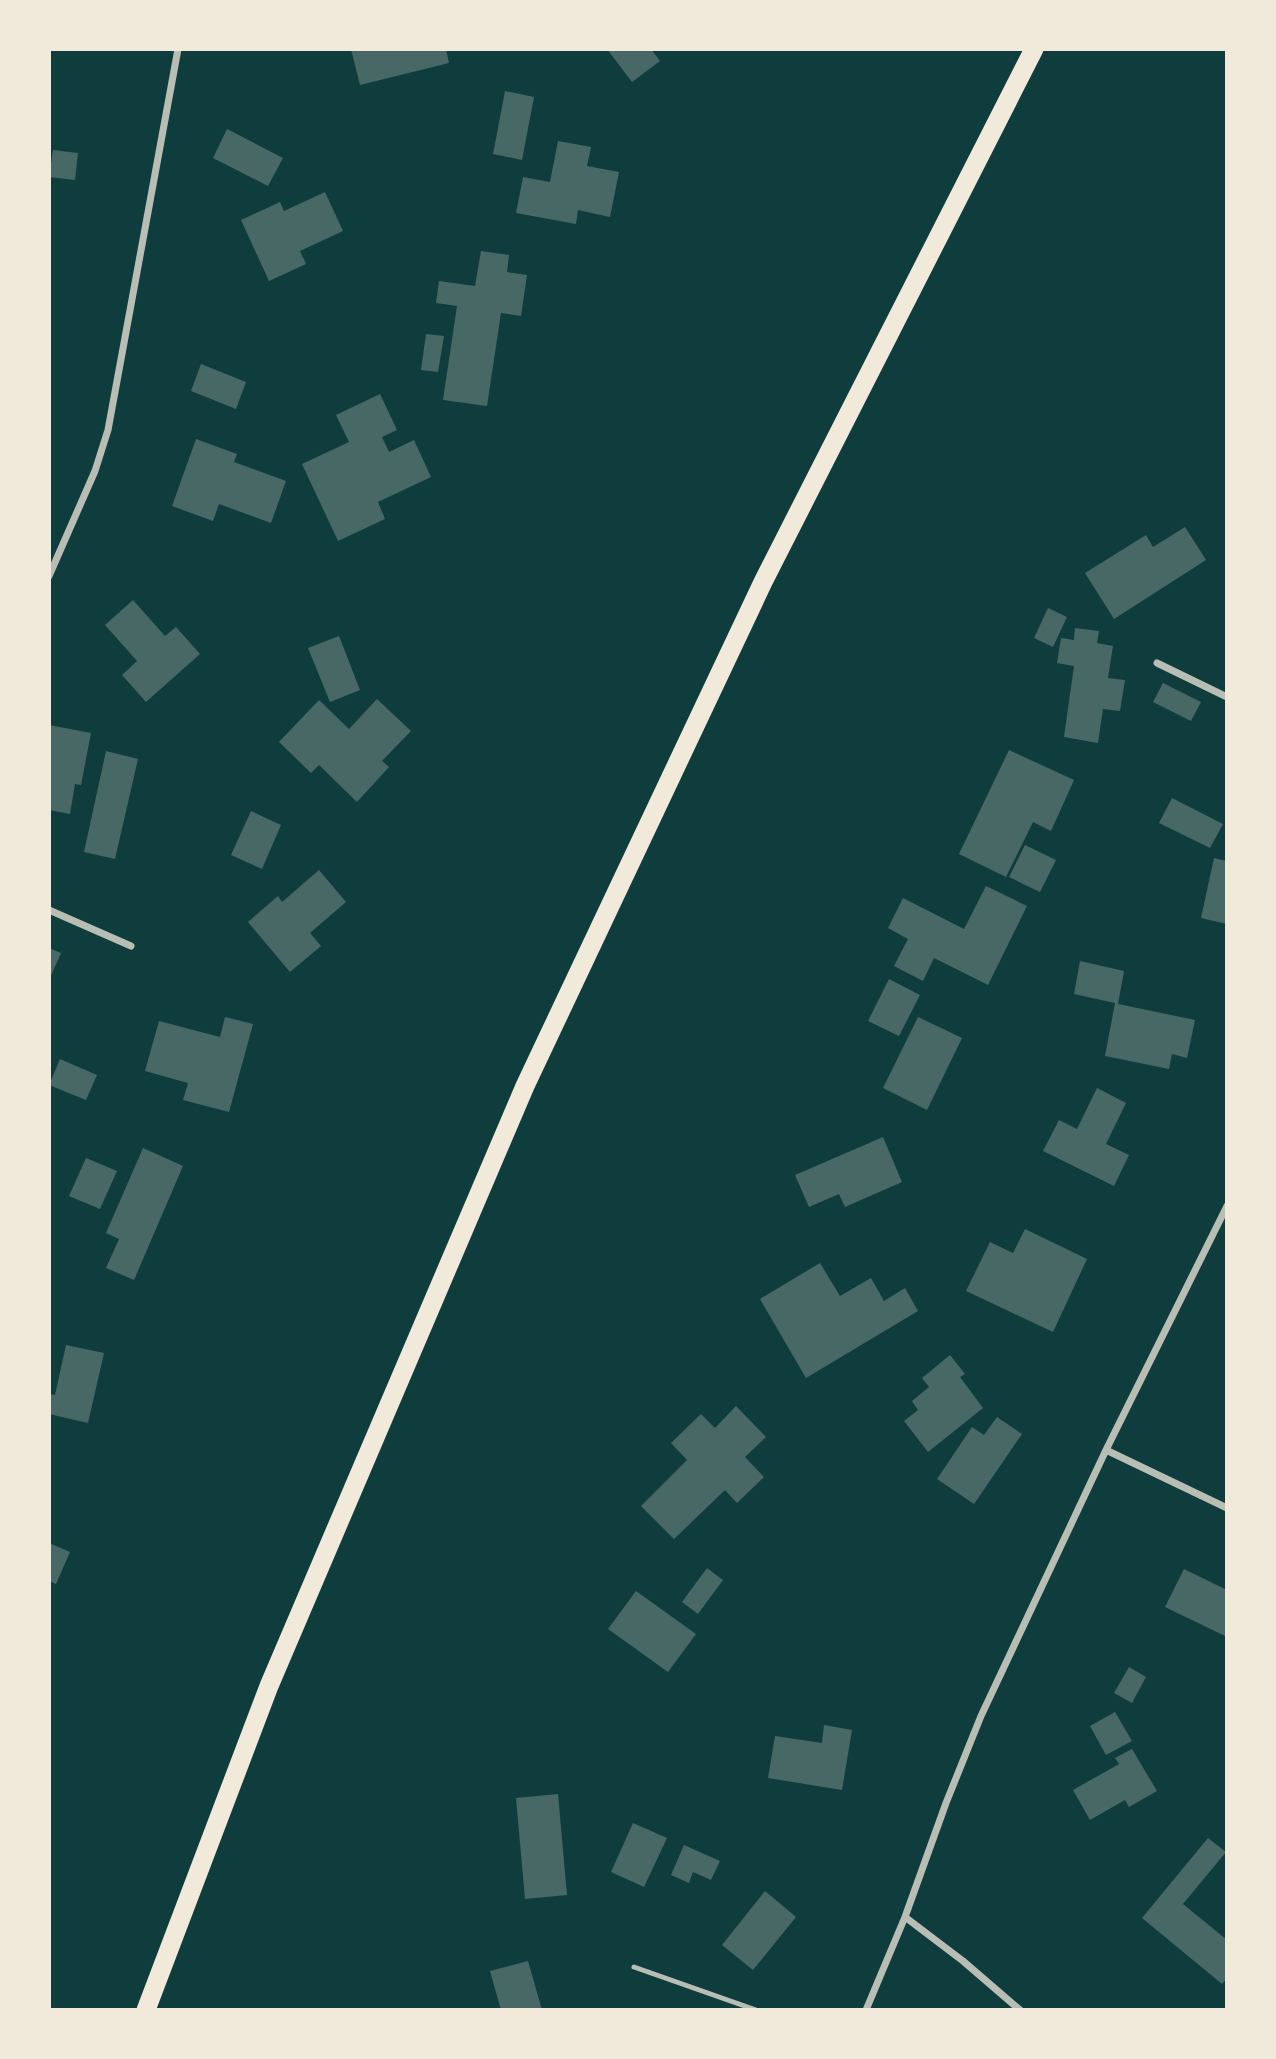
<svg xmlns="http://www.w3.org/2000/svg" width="1276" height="2059" font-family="'Source Sans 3',sans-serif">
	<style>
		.building { fill: #486865 }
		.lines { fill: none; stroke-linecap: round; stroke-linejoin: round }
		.service { stroke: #b8beb3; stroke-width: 5 }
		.minor { stroke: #b8beb3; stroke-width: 7 }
		.trunk { stroke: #f1e9da; stroke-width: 19 }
	</style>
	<rect width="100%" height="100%" fill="#0f3d3e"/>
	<path class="building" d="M351 49H446L449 63 360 85Z
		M607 49H651L660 61 632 82Z
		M505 91 534 97 522 160 493 154Z
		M227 129 283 158 268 186 213 158Z
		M558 141 591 147 587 166 619 172 610 217 578 210 576 224 516 213 523 177 550 182Z
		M53 150 78 153 75 180 49 177Z
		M325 192 343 231 300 251 306 264 269 281 241 220 280 202 284 211Z
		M481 251 509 255 507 272 527 275 521 316 501 313 487 406 443 400 457 306 436 303 439 281 475 286Z
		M426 334 444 336 438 372 421 370Z
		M201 364 246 382 236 409 191 391Z
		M380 394 397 430 382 437 389 452 414 440 431 477 378 502 385 519 338 541 302 464 349 442 336 415Z
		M196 439 237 454 234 462 286 481 271 523 219 504 213 521 172 506Z
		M1185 527 1206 560 1114 619 1085 573 1146 535 1153 547Z
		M133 600 165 636 176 627 200 654 146 702 122 675 137 661 105 625Z
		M1048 608 1067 617 1053 647 1034 638Z
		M1075 628 1099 631 1097 643 1113 646 1108 678 1125 680 1120 711 1103 709 1098 743 1064 737 1074 666 1057 663 1061 638 1074 640Z
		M339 636 360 690 330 702 308 648Z
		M1163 683 1201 702 1191 721 1153 702Z
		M377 699 411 731 382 761 389 767 357 802 319 765 311 773 279 742 319 700 349 729Z
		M49 725 91 733 81 785 75 784 70 814 49 810Z
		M1009 750 1074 780 1051 831 1033 822 1006 877 959 854Z
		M106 751 138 759 115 859 84 852Z
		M1172 798 1223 824 1210 848 1159 823Z
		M251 811 281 825 262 869 231 855Z
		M1025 845 1056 860 1040 892 1009 877Z
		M1214 858 1227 861V924L1201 918Z
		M319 870 346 902 310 933 321 946 290 972 248 922 278 896 282 902Z
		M986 886 1027 906 988 985 934 958 923 981 894 966 908 939 888 928 903 898 964 929Z
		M49 948 61 953 49 980Z
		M1080 961 1124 971 1118 1004 1195 1020 1187 1058 1172 1054 1169 1069 1105 1056 1115 1003 1074 994Z
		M889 979 920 995 899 1036 868 1021Z
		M225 1017 253 1024 229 1112 183 1100 188 1083 145 1071 159 1021 220 1037Z
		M918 1017 962 1038 927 1110 883 1088Z
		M60 1059 97 1075 86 1100 49 1085Z
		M1097 1088 1126 1103 1106 1144 1129 1155 1114 1186 1043 1151 1059 1120 1077 1129Z
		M883 1137 902 1182 845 1207 839 1194 809 1207 795 1175Z
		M143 1148 183 1166 134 1280 106 1268 119 1239 106 1233Z
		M86 1158 117 1171 100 1209 69 1196Z
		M1025 1229 1087 1259 1053 1332 966 1291 990 1242 1013 1253Z
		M820 1263 840 1296 871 1278 884 1301 905 1288 918 1311 806 1378 760 1299Z
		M66 1345 104 1353 88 1423 49 1414V1394L55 1395Z
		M950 1355 965 1374 960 1377 983 1408 928 1452 904 1421 918 1410 912 1401 929 1387 922 1378Z
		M736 1406 766 1437 745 1457 764 1477 737 1503 725 1490 674 1539 641 1506 687 1460 671 1443 701 1414 715 1428Z
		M997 1417 1022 1434 974 1504 937 1479 972 1427 984 1435Z
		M49 1543 70 1552 56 1584 49 1581Z
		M707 1568 723 1580 698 1614 682 1602Z
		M1184 1569 1227 1590V1637L1165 1607Z
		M636 1591 696 1634 668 1672 608 1629Z
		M1129 1667 1146 1677 1132 1703 1114 1693Z
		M1115 1712 1132 1741 1106 1755 1090 1726Z
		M824 1725 852 1730 842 1790 768 1778 775 1736 822 1743Z
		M1132 1749 1157 1791 1129 1807 1125 1800 1090 1820 1073 1790 1119 1764 1115 1758Z
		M558 1794 567 1895 525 1899 516 1798Z
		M633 1823 667 1838 644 1887 611 1872Z
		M1208 1838 1226 1852 1183 1904 1227 1940V1978L1222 1984 1142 1918Z
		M684 1845 720 1861 711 1880 693 1872 689 1883 671 1875Z
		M765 1891 796 1917 753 1970 722 1945Z
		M528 1961 542 2010H501L490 1971Z"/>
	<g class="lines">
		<path class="service" d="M634 1967 756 2010"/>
		<path class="minor" d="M49 576 95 471 108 430 178 49
			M1157 663 1227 697
			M49 910 131 946
			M1106 1450 1227 1508
			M905 1917 963 1961 1020 2010
			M866 2010 905 1917 946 1803 981 1716 1106 1450 1227 1206"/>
		<path class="trunk" d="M146 2010 269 1686 525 1086 763 582 1034 49"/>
	</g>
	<rect width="1276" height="2059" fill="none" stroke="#f1e9da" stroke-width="102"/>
</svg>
